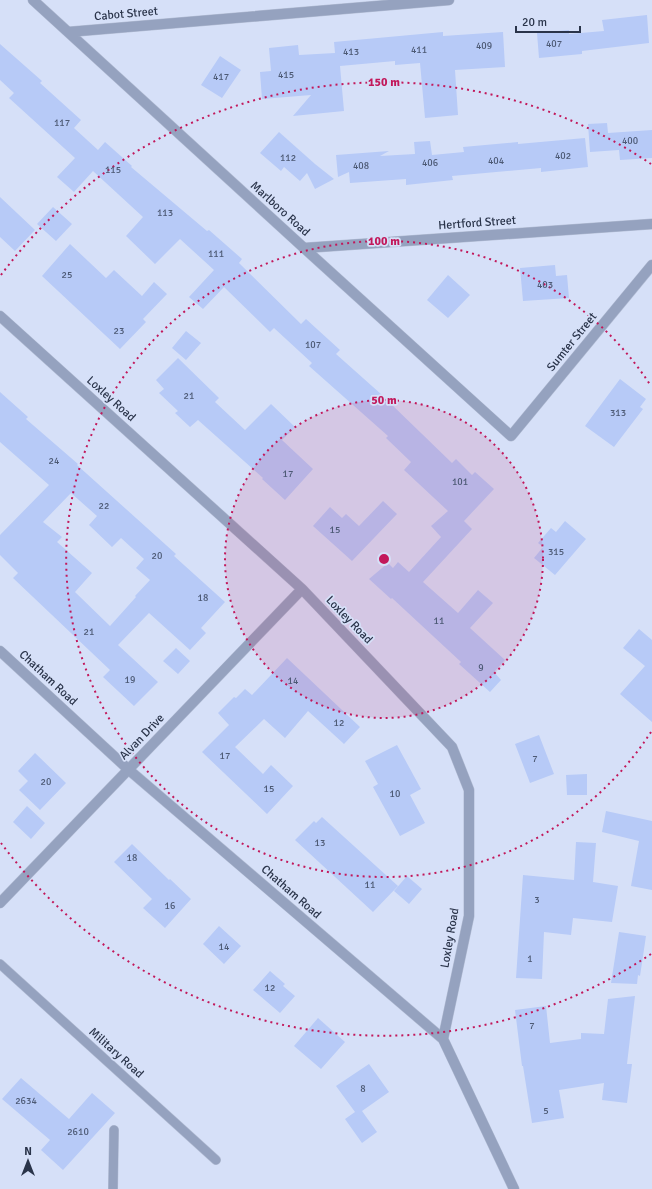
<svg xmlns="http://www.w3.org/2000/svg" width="652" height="1189" font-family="Signika,sans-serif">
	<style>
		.building { fill: #b7caf7; fill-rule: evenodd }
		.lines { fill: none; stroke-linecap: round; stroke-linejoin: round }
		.lane-casing { stroke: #b4bed5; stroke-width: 10 }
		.street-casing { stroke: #b4bed5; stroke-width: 11 }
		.lane { stroke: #95a2bf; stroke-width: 9 }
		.street { stroke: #95a2bf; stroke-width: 10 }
		.ring { fill: none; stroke: #c2185b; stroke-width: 2; stroke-dasharray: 2 4 }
		.labels { text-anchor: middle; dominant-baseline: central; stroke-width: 3.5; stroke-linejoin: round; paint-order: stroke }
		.number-label { font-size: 10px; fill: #4d5a75 }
		.street-label { font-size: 12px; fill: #2a344a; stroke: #d6e0f8 }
		.centre { fill: #c2185b; stroke: #d6e0f8; stroke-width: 2 }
		.ring-label { font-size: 12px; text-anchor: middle; font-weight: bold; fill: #c2185b; stroke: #d6e0f8; stroke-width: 3.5; stroke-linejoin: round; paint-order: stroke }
	</style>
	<rect width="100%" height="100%" fill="#d6e0f8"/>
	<path class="building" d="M647 15 649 43 582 51V54L539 58 537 33 569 30V34L604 31 602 20Z
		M443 32V36L503 32 505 67 455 70 458 115 425 118 420 63 395 65V61L340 66 344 111 293 116 311 95 262 99 260 72 271 71 269 48 298 45 299 55 335 53 334 42Z
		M0 44 42 81 40 83 81 120 74 128 98 150 105 142 132 166 131 167 207 231 209 230 242 259 239 263 301 324 306 319 340 350 336 354 391 403H390L452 463 456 459 472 475 475 472 494 489 464 521 472 529 423 582 458 613 478 590 493 603 470 628 505 660 494 672 501 680 490 692 459 664 461 662 392 598 391 599 369 579 388 563 393 568 398 562 409 572 441 537 431 526 448 511 404 470 411 462 386 438 388 436 309 366 312 363 274 328 270 332 224 287 203 309 189 297 214 270 180 239 155 264 126 236 143 217 93 171 74 192 57 177 75 158 9 98 14 93 0 80Z
		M220 56 241 70 222 98 201 85Z
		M607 123 608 133 652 130V158L620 160 619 150 590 152 588 124Z
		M279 132 315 164 334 179 315 189 307 173 300 181 284 167 281 171 260 153Z
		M585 138 588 167 541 172V168L452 176 453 180 406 185V179L350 183 349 172 338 177 336 155 389 151 380 156 415 154 414 142 430 141 432 155 464 152 463 147 518 142V144Z
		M0 197 35 230 15 251 0 237Z
		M53 207 72 224 56 241 37 224Z
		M70 244 106 278 114 270 142 296 154 282 167 294 143 319 146 322 120 349 42 276Z
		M555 265 556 276 567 275 569 298 523 301 520 268Z
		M448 275 470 295 448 318 427 300Z
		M186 331 201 343 186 360 172 348Z
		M178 358 219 398 215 402 245 430 271 404 295 427 282 440 313 469 285 500 262 479 263 478 198 420 190 427 175 413 178 411 159 393 164 389 156 380Z
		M620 379 646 399 640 407 643 409 614 447 585 426Z
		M0 392 28 417 26 419 78 464 77 465 176 554 174 556 225 602 201 628 206 633 190 650 149 613 118 645 158 682 134 706 103 677 110 670 13 578 18 573 0 555V535L49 485 0 442ZM71 493 97 516 89 525 112 547 121 538 144 559 136 568 150 580 135 596 136 597 110 626 75 592 92 573 57 542 62 537 43 522Z
		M383 501 397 514 352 561 313 526 330 507 342 518 346 514 359 526Z
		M565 521 586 539 555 575 534 558 543 547 538 543 551 528 556 532Z
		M639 629 652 640V722L620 694 645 666 623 648Z
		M176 648 190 661 178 674 163 661Z
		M287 658 360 727 344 744 308 711 285 738 264 719 235 747 263 774 271 765 293 786 267 814 202 752 229 725 218 713 234 697 236 698 245 689 252 695Z
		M539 735 554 774 530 783 515 744Z
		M397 745 421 789 410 795 425 823 400 836 373 787 378 784 365 761Z
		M35 753 66 783 40 810 19 790 28 781 18 771Z
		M587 774V795H567L566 775Z
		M27 806 45 823 31 839 13 822Z
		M606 811 652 821V890L631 886 639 841 602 832Z
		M322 817 398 886 373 912 295 840 314 821 316 823Z
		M576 842 596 843 593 882 618 886 612 922 573 918 571 935 544 932 542 979 516 978 523 875 574 880Z
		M132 844 169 880 170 879 191 899 165 928 143 908 152 899 114 862Z
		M407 876 422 889 409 904 394 891Z
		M219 926 241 946 224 964 203 944Z
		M619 932 646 936 640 976 638 975 637 984 611 983Z
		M270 971 285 984 283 986 295 996 280 1013 253 990Z
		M635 996 627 1064H632L627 1103 602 1100 604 1083 559 1090 564 1118 532 1123 523 1066H522L515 1010 546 1006 550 1043 581 1039V1033L604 1034 608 999Z
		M318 1018 345 1042 321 1069 294 1046Z
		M369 1064 389 1092 362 1111 377 1132 362 1143 345 1119 355 1112 336 1086Z
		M21 1078 69 1119 92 1093 115 1113 63 1170 41 1150 50 1140 2 1099Z"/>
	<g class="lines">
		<g class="lane-casing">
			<path id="lane" d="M0 964 216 1160
				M113 1189 114 1130"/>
		</g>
		<g class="street-casing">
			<path id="street" d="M33 0 304 248 511 436 652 265
				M68 32 449 0
				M304 248 652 224
				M0 316 302 589 452 747 469 790V916L443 1039
				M0 651 129 770 443 1039 514 1189
				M0 903 302 589"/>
		</g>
		<use href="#lane" class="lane"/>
		<use href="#street" class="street"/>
	</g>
	<circle cx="384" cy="559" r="159" fill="#c2185b" fill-opacity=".12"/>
	<g class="ring">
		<circle cx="384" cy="559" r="159"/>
		<path d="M651 732A318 318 0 1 1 651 386"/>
		<path d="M651 954A477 477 0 0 1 1 843M1 275A477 477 0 0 1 651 164"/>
	</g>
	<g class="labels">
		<g class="number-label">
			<text x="554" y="44">407</text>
			<text x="484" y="46">409</text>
			<text x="419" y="50">411</text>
			<text x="351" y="52">413</text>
			<text x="286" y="75">415</text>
			<text x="221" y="77">417</text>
			<text x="62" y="123">117</text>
			<text x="630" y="141">400</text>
			<text x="563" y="156">402</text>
			<text x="288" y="158">112</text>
			<text x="496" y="161">404</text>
			<text x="430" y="163">406</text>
			<text x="361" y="166">408</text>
			<text x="113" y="170">115</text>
			<text x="165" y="213">113</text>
			<text x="216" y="254">111</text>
			<text x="67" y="275">25</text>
			<text x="545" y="285">403</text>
			<text x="119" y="331">23</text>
			<text x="313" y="345">107</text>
			<text x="189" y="396">21</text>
			<text x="618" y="413">313</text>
			<text x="54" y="461">24</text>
			<text x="288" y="474">17</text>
			<text x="460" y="482">101</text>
			<text x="104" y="506">22</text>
			<text x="335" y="530">15</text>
			<text x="556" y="552">315</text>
			<text x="157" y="556">20</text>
			<text x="203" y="598">18</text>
			<text x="439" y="621">11</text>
			<text x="89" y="632">21</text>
			<text x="481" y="668">9</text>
			<text x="130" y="680">19</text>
			<text x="293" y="681">14</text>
			<text x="339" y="723">12</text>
			<text x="225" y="756">17</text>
			<text x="535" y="759">7</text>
			<text x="46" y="782">20</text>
			<text x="269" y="789">15</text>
			<text x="395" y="794">10</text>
			<text x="320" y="843">13</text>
			<text x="132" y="858">18</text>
			<text x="370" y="885">11</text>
			<text x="537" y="900">3</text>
			<text x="170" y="906">16</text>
			<text x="224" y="947">14</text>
			<text x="530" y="959">1</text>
			<text x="270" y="988">12</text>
			<text x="532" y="1026">7</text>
			<text x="363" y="1089">8</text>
			<text x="26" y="1101">2634</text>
			<text x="546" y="1111">5</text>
			<text x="78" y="1132">2610</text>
		</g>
		<g class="street-label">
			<text transform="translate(126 14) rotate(-5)">Cabot Street</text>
			<text transform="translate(280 209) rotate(42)">Marlboro Road</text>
			<text transform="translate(477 223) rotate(-4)">Hertford Street</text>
			<text transform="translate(572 342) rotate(-51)">Sumter Street</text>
			<text transform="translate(111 399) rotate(42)">Loxley Road</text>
			<text transform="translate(349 620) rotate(46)">Loxley Road</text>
			<text transform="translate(48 678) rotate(43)">Chatham Road</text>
			<text transform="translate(142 737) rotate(-46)">Alvan Drive</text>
			<text transform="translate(291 892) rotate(41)">Chatham Road</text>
			<text transform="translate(450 938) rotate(-80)">Loxley Road</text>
			<text transform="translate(116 1053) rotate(42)">Military Road</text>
		</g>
	</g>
	<circle cx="384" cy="559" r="6" class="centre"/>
	<g class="ring-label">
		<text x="384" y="86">150 m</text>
		<text x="384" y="245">100 m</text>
		<text x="384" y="404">50 m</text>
	</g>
	<g transform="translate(28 1161)" stroke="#d6e0f8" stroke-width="3" paint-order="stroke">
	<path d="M0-3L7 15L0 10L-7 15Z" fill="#2a344a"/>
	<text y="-6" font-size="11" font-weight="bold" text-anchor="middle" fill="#2a344a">N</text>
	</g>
	<path d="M516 26v6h64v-6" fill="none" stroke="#2a344a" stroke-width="2"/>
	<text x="522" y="26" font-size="12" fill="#2a344a" stroke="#d6e0f8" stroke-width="3" paint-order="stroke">20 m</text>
</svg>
